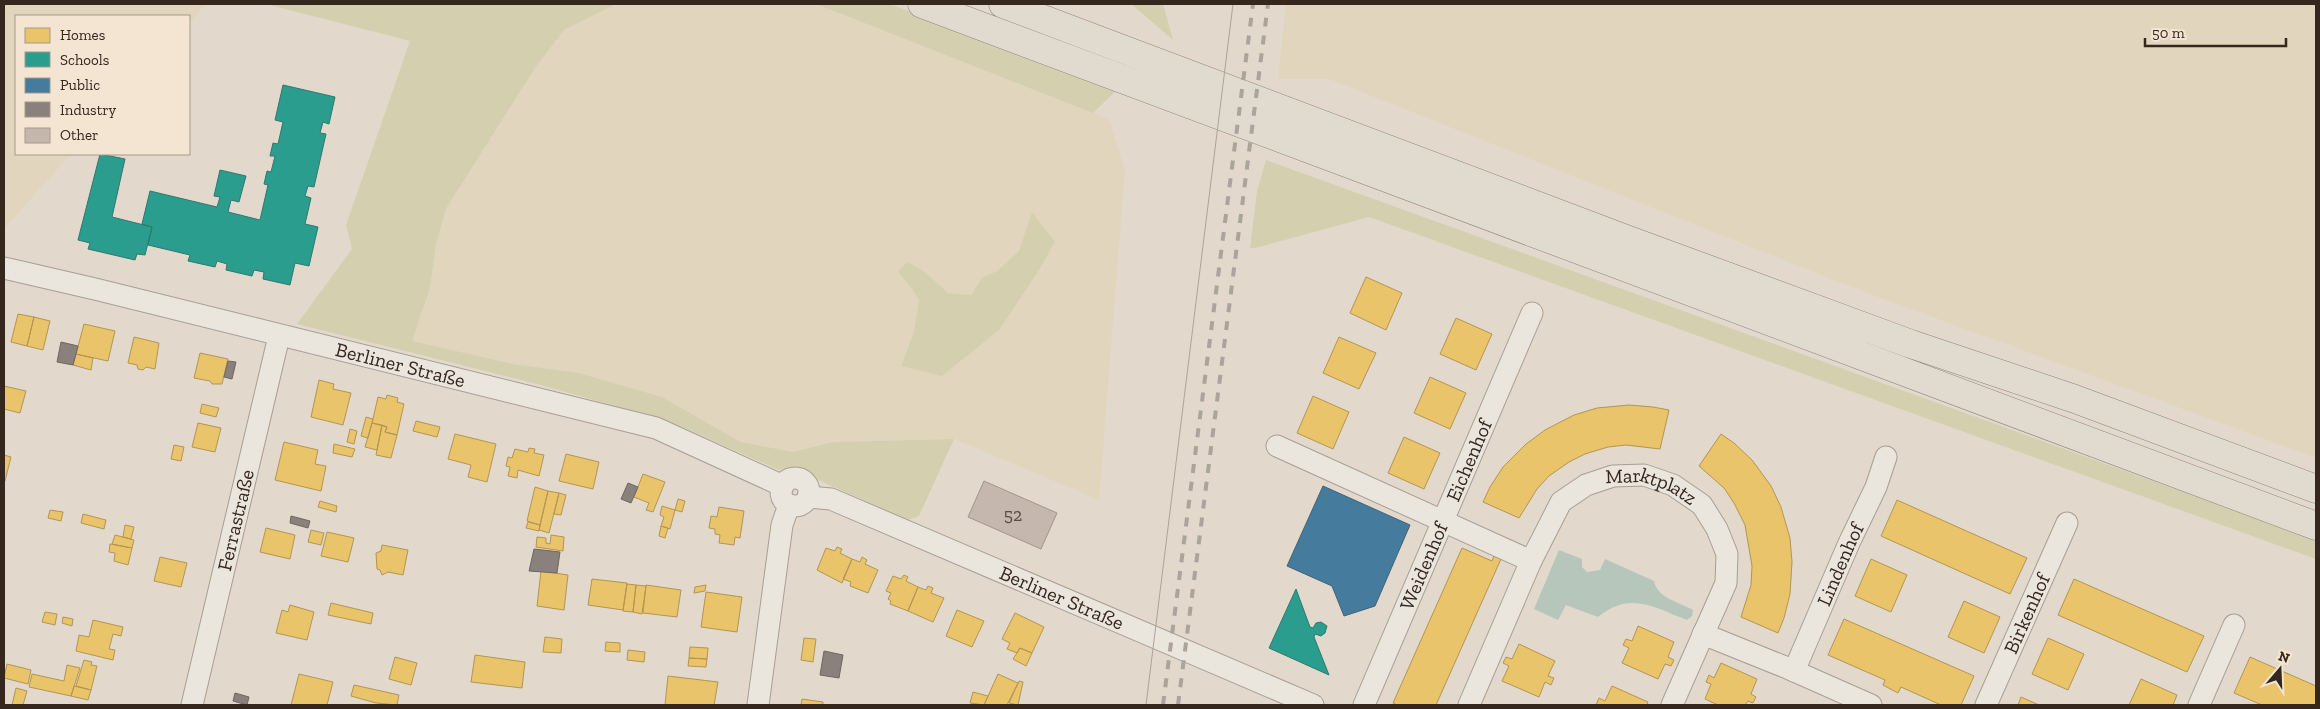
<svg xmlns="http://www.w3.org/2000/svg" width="2320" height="709" font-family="'Zilla Slab',serif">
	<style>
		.farmland { fill: #e1d6bd }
		.green { fill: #d4d0af }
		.water { fill: #b7c6bb }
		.homes { fill: #e9c46a; stroke: #b39553 }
		.schools { fill: #2a9d8f; stroke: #2d796d }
		.public { fill: #457b9d; stroke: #406277 }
		.industry { fill: #8a817c; stroke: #706660 }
		.building { fill: #c5b7ad; stroke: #a2958c }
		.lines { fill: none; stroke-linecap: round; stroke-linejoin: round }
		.minor-casing { stroke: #a79e95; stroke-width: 23 }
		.major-casing { stroke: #8d847c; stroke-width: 29 }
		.minor { stroke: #eae5dd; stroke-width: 21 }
		.major { stroke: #e1dacf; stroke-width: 28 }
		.tram { stroke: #aaa49d; stroke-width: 1 }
		.rail { stroke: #aaa49d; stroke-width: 4; stroke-dasharray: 9 9; stroke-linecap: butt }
		.labels { text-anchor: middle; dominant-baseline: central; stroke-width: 5; stroke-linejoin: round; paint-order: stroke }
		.number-label { font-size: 18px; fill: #594a42 }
		.street-label { font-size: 20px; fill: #35261e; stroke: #f3e5d2 }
	</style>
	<rect width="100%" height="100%" fill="#e2d9cc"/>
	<path class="farmland" d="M4 4H206L189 23V16H16V154H71L4 229Z
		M616 4H816L1109 119 1125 171 1099 500 954 439 833 442 793 452 741 442 662 397 579 373 513 364 411 341 430 288 436 244 446 209 535 68 564 30Z
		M1286 4H2316V458L1864 292 1329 79H1278Z"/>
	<path class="green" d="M266 4H616L564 30 535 68 446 209 436 244 430 288 412 341 513 364 579 373 662 397 741 442 793 452 833 442 954 439 919 516 908 520 816 479 802 468 789 467 779 470 668 421 541 385 297 324 352 249 346 225 410 41Z
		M816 4H890L1117 90 1093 113Z
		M1131 4H1163L1173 40Z
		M1266 160 2316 540V559L1369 217 1255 248H1250L1257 191Z
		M1032 212 1055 242 1036 275 999 330 942 376 901 366 914 332 919 299 898 271 907 262 925 272 948 293 971 295 982 278 997 271 1019 251Z"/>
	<path class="water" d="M1559 550 1582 559V567L1587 572 1600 570 1605 559 1654 581C1657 598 1679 602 1693 610L1692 616 1687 620C1653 607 1630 591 1598 617L1566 605 1558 620 1534 609Z"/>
	<path class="homes" d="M1366 277 1402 293 1386 330 1350 313Z
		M18 314 34 317 27 346 11 342Z
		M34 317 50 321 43 350 27 346Z
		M1456 318 1492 334 1476 370 1440 354Z
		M84 324 115 331 108 361 76 354Z
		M134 337 159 343 155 369 146 367 143 370 138 369 137 365 128 363Z
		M1339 337 1376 353 1359 389 1323 373Z
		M200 353 228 359 222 384H212L210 381 194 378Z
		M76 354 93 358 91 370 73 365Z
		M1430 377 1466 393 1450 429 1414 413Z
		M319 380 334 384 333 389 351 393 343 425 311 417Z
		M4 386 26 391 20 413 4 409Z
		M387 395 398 398 397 402 404 404 397 435 385 432 387 427 372 423 378 397 386 399Z
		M1313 396 1349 412 1333 449 1297 433Z
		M202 404 219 408 216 417 200 413Z
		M1629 405 1653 407 1669 410 1660 449 1626 445 1608 447 1585 454 1569 462 1549 476 1537 489 1519 518 1483 502 1490 487 1503 467 1526 444 1545 430 1574 415 1597 408Z
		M366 417 373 419 368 438 361 436Z
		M416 421 440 427 437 437 413 431Z
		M198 423 221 428 215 452 192 447Z
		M372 423 382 425 377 450 365 447Z
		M382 425 387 427 385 432 397 435 391 458 376 455Z
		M350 429 357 431 354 444 347 442Z
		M455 434 496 444 487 482 468 477 471 465 448 459Z
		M1721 434 1734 443 1752 460 1771 486 1781 507 1790 538 1792 562 1790 594 1784 618 1778 633 1741 617 1751 585 1752 566 1745 525 1734 503 1724 488 1699 466Z
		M1404 437 1440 453 1424 489 1388 473Z
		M284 442 318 450 315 464 326 466 321 491 275 480Z
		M334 444 355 449 352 457 333 453Z
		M174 445 184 447 181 461 171 459Z
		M529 448 535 449 534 453 544 455 539 476 518 470 517 478 508 476 510 467 506 466 508 457 512 458 515 449 528 452Z
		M566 454 599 462 593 489 559 481Z
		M4 455 11 457 5 481H4Z
		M643 474 665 482 653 512 646 510 649 503 634 497Z
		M535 487 548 491 540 525 527 521Z
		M548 491 559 493 549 533 539 530Z
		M559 493 566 495 561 515 554 514Z
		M678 499 685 501 682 512 675 510Z
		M1897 500 2027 558 2010 594 1881 536Z
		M320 501 337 506 336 512 318 507Z
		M662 506 675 510 670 529 661 526 664 517 660 515Z
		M719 507 744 511 740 538 735 537 734 545 719 543 720 535 715 534V529L709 528 711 516 717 517Z
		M50 510 63 512 61 521 48 518Z
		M83 514 106 520 104 529 81 523Z
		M528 522 540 525 539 531 526 528Z
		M125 525 134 527 131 539 123 537Z
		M661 526 668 528 665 538 659 536Z
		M266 528 295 535 290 559 260 552Z
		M311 530 324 533 321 545 308 542Z
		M327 532 354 538 348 562 321 556Z
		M115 535 134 540 132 548 112 544Z
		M551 535 564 537 563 551 536 547 537 537 546 538V543L550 544Z
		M110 544 132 548 128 565 114 561 115 553 109 552Z
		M382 545 408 550 403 575 388 572 382 575 380 570 377 569 376 553 381 551Z
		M837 547 842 549 840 553 852 559 842 583 817 570 826 548 835 551Z
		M1462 548 1492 561 1494 556 1501 559 1436 705H1397L1393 703Z
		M160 557 187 563 181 587 154 581Z
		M862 557 867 560 865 564 878 570 868 593 850 586 851 582 843 579 852 559 860 562Z
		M1871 559 1907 575 1891 612 1855 596Z
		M541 571 568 575 564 610 537 606Z
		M904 575 908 577 906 581 918 587 908 611 890 604 891 601 888 599 891 593 886 591 893 576 901 579Z
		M592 579 627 583 623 610 588 605Z
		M2074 579 2204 636 2187 672 2058 615Z
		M627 584 636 585 633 612 623 611Z
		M636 585 646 586 642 614 633 612Z
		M646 585 681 590 677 617 643 613Z
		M706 585 705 591 694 593 695 587Z
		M928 586 933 588 931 593 944 598 933 622 908 611 918 587 926 590Z
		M706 592 742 597 737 632 701 627Z
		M1964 601 2000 617 1984 653 1948 637Z
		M331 603 373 613 371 624 328 615Z
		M290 605 314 612 307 640 276 633 282 610 288 612Z
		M957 610 984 621 972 647 946 636Z
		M45 612 57 614 55 625 42 622Z
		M1015 613 1044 627 1032 653 1020 648 1017 653 1007 649 1010 643 1002 639Z
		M63 617 73 619 72 626 62 623Z
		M1844 619 1974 676 1961 705H1941L1901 687 1898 693 1883 685 1885 680 1828 655Z
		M93 620 123 627 121 636 113 634 109 649 115 650 113 660 76 651 79 635 89 637Z
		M1638 626 1674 642 1668 657 1674 660 1671 666 1665 664 1658 679 1622 663 1629 648 1623 645 1626 639 1632 641Z
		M545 637 562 639 561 653 543 652Z
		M804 638 816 639 813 662 801 660Z
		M2048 638 2084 654 2068 690 2032 674Z
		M606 642 620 643V652L605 651Z
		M1519 644 1555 661 1548 676 1554 678 1551 685 1545 682 1539 697 1502 681 1509 666 1503 663 1506 657 1512 659Z
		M690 647 708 648 707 659 689 658Z
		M1020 648 1032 653 1026 666 1013 659Z
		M628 650 645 652 644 662 627 660Z
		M475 655 525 662 522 688 471 682Z
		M395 657 417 663 411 685 389 679Z
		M2250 657 2316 686V705H2262L2234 693Z
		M689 658 707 659 706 667 688 666Z
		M84 660 92 662 91 665 97 666 91 690 76 686Z
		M1721 663 1757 679 1751 694 1756 697 1753 703 1748 701 1745 705H1718L1705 699 1711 684 1706 682 1709 675 1714 678Z
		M7 664 31 670 28 684 4 678Z
		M67 665 80 668 71 696 29 687 32 674 64 681Z
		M299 674 333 682 327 705H291Z
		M998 674 1018 683 1007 705H984Z
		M668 676 718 682 714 705H665Z
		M2141 679 2177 695 2173 705H2129Z
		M1019 681 1023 682 1018 705 1009 703Z
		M354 685 399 695 397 705 376 703 351 696Z
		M74 686 91 690 88 700 71 696Z
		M1612 686 1648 702 1647 705H1596L1599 698 1605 701Z
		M16 688 27 691 23 705H12Z
		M973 692 988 696 984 705 970 703Z
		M2021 697 2039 705H2018Z
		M802 699 823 702V705H801Z"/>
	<path class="schools" d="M283 85 335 97 329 124 323 122 320 133 326 134 314 187 308 186 305 196 311 198 305 224 318 227 309 266 295 263 290 285 263 279 264 272 254 270 252 276 226 270 227 264 217 261 215 267 188 261 190 255 148 245 152 227 142 224 150 191 217 207 220 197 214 196 220 170 246 176 239 202 231 200 228 212 260 220 268 185 264 184 267 171 271 172 275 156H270L273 143 278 144 283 122 275 120Z
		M100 154 125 159 112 217 152 227 145 255 137 254 135 260 88 249 90 243 78 240Z
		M1296 589 1310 627 1313 628 1316 623 1321 622 1327 626 1325 633 1321 636 1315 634 1314 637 1329 675 1269 648Z"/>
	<path class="public" d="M1323 486 1410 525 1375 606 1344 616 1332 586 1287 566Z"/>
	<path class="industry" d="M61 342 78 346 73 365 57 362Z
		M228 361 236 362 232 379 224 377Z
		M628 483 638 487 631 503 621 499Z
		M291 516 310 521 308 528 290 523Z
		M534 549 560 552 557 573 529 571Z
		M824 651 843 655 839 678 820 675Z
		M235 693 249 697 247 705 233 701Z"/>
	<path class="building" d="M984 481 1057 513 1041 549 968 517Z"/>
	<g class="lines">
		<g class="minor-casing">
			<g id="minor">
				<path id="s1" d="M4 268 95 289 656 428 783 486"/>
				<path d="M1277 446 1531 561"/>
				<circle cx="795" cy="492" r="14"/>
				<path id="s2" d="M808 497 831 499 1313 705"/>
				<path d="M1703 634 1785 667 1871 705"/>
				<path id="s3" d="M1794 671 1849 543 1876 487 1886 457"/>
				<path id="s4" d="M192 705 279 336"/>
				<path d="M758 705 782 525 789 505"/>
				<path id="s5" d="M1364 705 1532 313"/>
				<path id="s6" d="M1469 705 1531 561 1561 502 1586 485 1613 476 1644 475 1673 485 1702 505 1717 529 1727 554 1726 583 1672 705"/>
				<path id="s7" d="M1986 705 2067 523"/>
				<path d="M2199 705 2234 625"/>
			</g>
		</g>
		<g class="major-casing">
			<path id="major" d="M922 4 2316 526
				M1003 4 1626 239 1911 344 2075 399 2316 489"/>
		</g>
		<use href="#minor" class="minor"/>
		<use href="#major" class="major"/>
		<path class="tram" d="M1146 705 1233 4"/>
		<path class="rail" d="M1163 705 1253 4
			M1178 705 1268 4"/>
	</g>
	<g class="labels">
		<g class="number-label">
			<text x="1013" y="515">52</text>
		</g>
		<g class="street-label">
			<text stroke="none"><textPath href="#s1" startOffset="408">Berliner Straße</textPath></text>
			<text stroke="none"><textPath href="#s5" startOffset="266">Eichenhof</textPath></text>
			<text stroke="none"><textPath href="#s6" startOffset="322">Marktplatz</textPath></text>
			<text stroke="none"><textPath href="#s4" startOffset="190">Ferrastraße</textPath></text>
			<text stroke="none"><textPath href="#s3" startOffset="116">Lindenhof</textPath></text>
			<text stroke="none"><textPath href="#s5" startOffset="151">Weidenhof</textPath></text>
			<text stroke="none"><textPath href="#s2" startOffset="274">Berliner Straße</textPath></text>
			<text stroke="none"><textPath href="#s7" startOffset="100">Birkenhof</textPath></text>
		</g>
	</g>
	<rect width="2320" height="709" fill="none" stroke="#35261e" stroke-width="10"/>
	<rect x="15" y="15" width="175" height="140" fill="#f3e5d2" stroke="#a7998a"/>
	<rect x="25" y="28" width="25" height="15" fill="#e9c46a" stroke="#a7998a"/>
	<text x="60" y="40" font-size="15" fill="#35261e">Homes</text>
	<rect x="25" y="52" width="25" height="15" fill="#2a9d8f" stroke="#a7998a"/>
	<text x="60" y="65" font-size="15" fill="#35261e">Schools</text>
	<rect x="25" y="78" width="25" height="15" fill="#457b9d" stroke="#a7998a"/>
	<text x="60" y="90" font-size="15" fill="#35261e">Public</text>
	<rect x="25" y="102" width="25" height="15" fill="#8a817c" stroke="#a7998a"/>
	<text x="60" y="115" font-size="15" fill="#35261e">Industry</text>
	<rect x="25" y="128" width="25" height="15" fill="#c5b7ad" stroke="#a7998a"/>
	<text x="60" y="140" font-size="15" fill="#35261e">Other</text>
	<g transform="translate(2280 669) rotate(19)" stroke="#f3e5d2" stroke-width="4" paint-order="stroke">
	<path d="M0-4L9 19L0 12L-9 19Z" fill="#35261e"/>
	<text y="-8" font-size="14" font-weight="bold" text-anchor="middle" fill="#35261e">N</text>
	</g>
	<path d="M2145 38v8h141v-8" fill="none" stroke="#35261e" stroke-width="2.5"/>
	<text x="2152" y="38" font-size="15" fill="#35261e" stroke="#f3e5d2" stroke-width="4" paint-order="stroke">50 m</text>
</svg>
